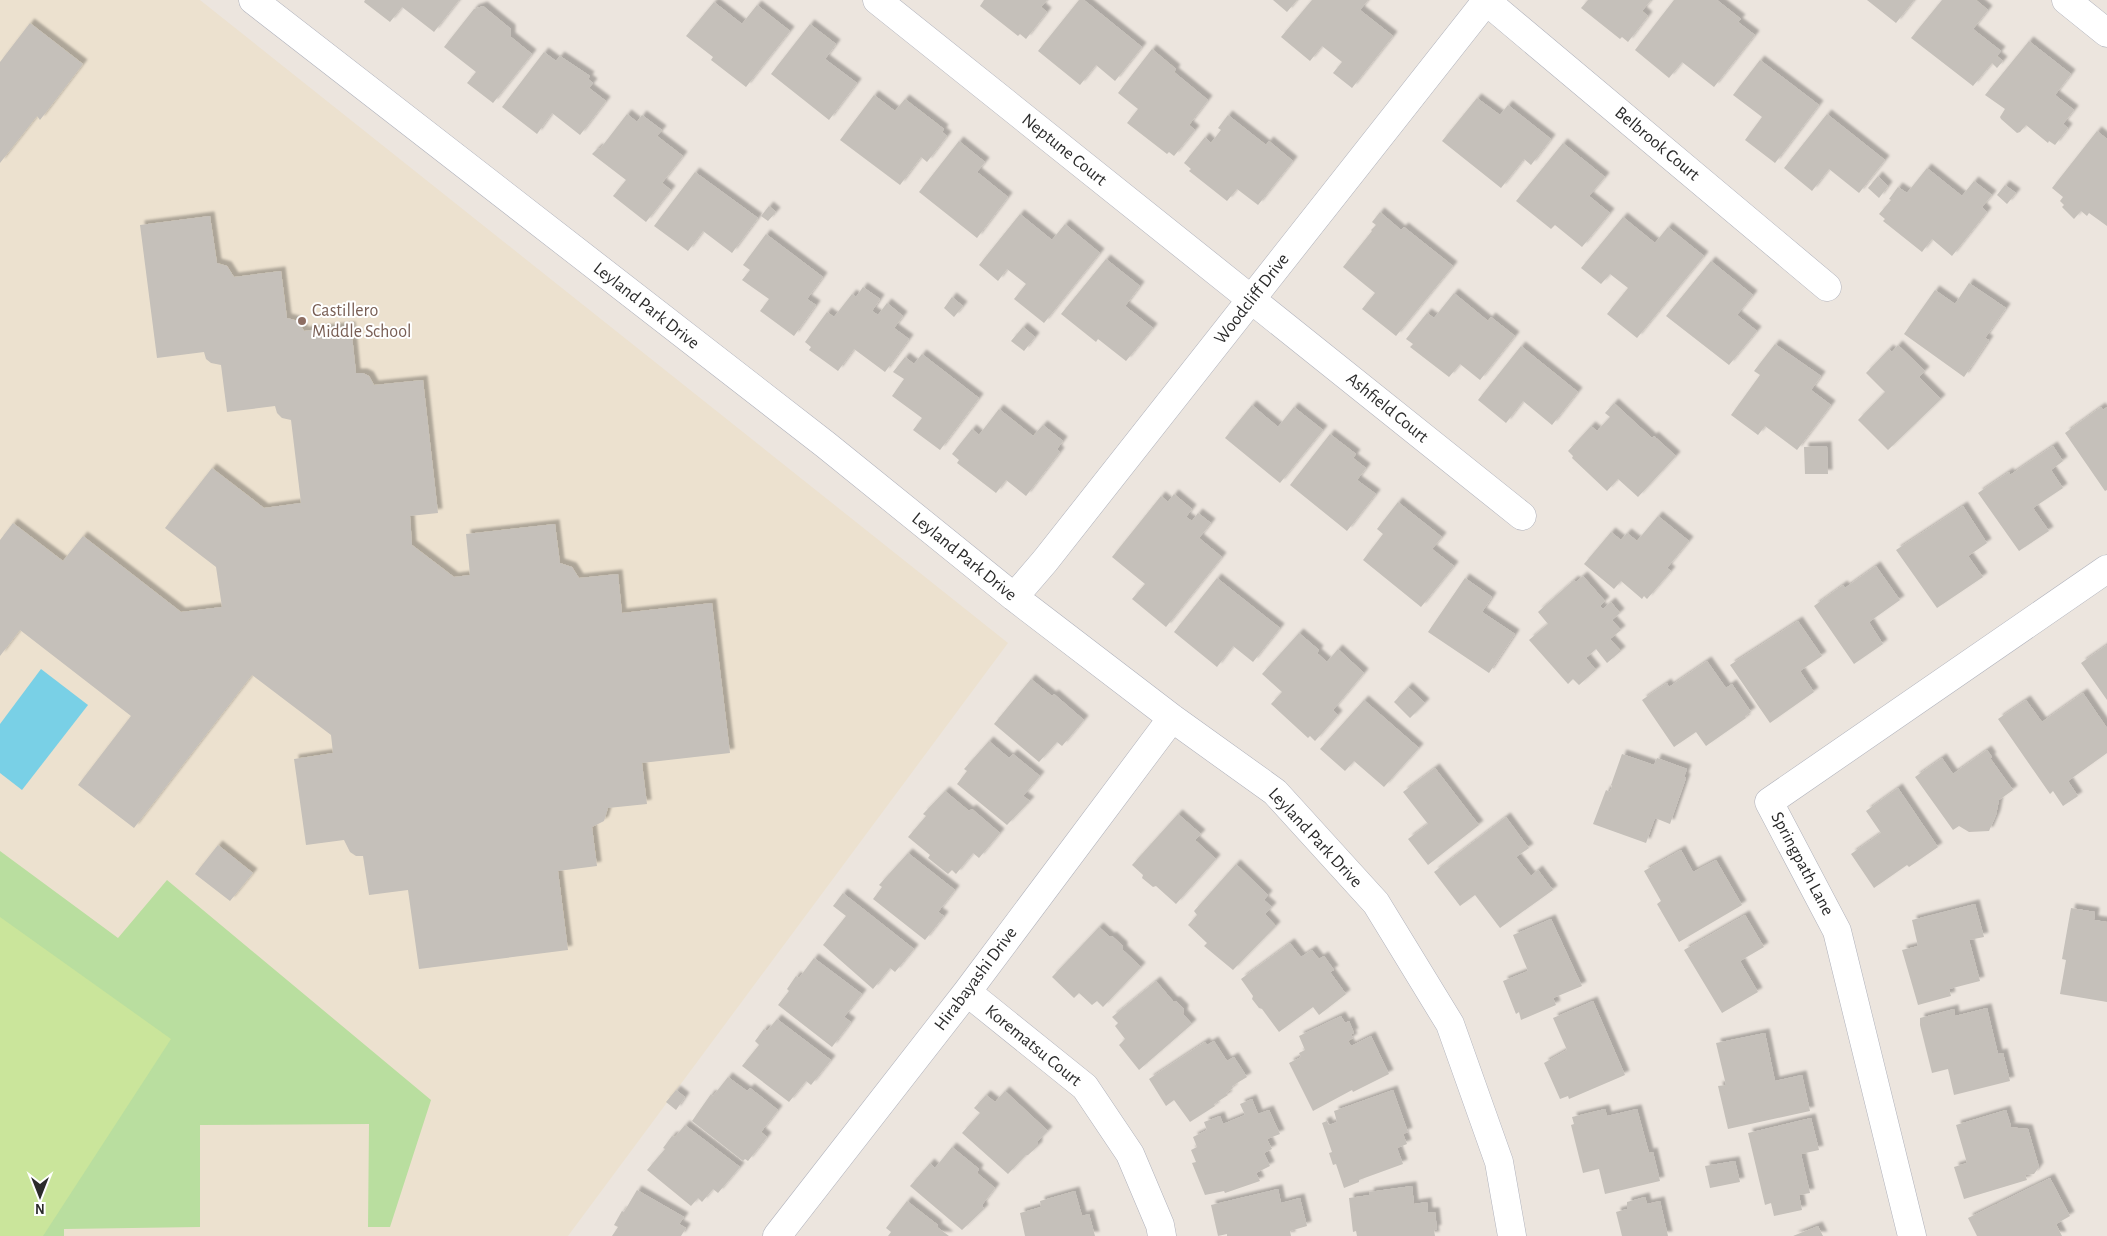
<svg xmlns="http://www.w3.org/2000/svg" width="2107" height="1236" font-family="'Alegreya Sans',sans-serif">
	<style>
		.education { fill: #ece1cf }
		.green { fill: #b9de9f }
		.pitch { fill: #cae59b }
		.water { fill: #79d0e6 }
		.building { fill: #c5c0ba; filter: url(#shadow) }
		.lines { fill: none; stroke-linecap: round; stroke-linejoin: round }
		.minor-casing { stroke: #afb1bb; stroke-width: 29 }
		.minor { stroke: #fff; stroke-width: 28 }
		.education-dot { fill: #8d6e63; stroke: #fff; stroke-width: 2 }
		.labels { text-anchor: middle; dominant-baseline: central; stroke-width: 4; stroke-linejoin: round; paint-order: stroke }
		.street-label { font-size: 18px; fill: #2b2b2b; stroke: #fff }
		.education-label { font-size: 18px; fill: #785e54; stroke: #fff; text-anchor: start }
	</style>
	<defs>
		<filter id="shadow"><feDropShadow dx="4.5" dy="-4.5" stdDeviation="1" flood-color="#0004"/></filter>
	</defs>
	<rect width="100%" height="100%" fill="#ece5de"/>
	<path class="education" d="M0 0H200L1008 643 568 1236H0Z"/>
	<path class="green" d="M0 851 118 938 167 880 431 1100 390 1227H368L369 1124 200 1125V1227L64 1229V1236H0Z"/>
	<path class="pitch" d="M0 917 171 1039 43 1236H0Z"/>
	<path class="water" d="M41 669 88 705 22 790 0 773V724Z"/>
	<path class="building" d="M365 0H459L434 32 402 7 390 22 364 2Z
		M984 0H1047L1041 7 1047 12 1026 39 1020 34 1018 36 980 6Z
		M1079 0H1084L1142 47 1115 81 1096 65 1080 85 1038 51Z
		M1273 0H1297L1287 12Z
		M1312 0H1368L1360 10 1393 36 1352 88 1333 73 1342 62 1322 46 1310 61 1281 37Z
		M1588 0H1651L1642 11 1648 16 1628 42 1622 37 1620 39 1581 8Z
		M1674 0H1717L1741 19 1738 22 1755 35 1714 87 1682 62 1669 78 1635 50Z
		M1867 0H1914L1896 23Z
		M1942 0H1976L1988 10 1973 29 2001 51 1997 56 2003 61 1997 68 1992 63 1973 86 1911 38Z
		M714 2 742 24 757 5 790 31 746 87 711 60 713 57 686 36Z
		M483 6 511 29V37L532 54 493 103 467 83 476 72 444 47 474 9Z
		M30 23 83 64 40 120 37 116 0 163V62Z
		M810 24 836 44 825 59 857 83 829 120 771 74Z
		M2029 41 2071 74 2055 95 2074 110 2063 124 2068 128 2055 145 2049 141 2048 143 2026 125 2020 132 2017 133 2001 119 2000 117 2005 109 1985 95Z
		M1152 49 1176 69 1174 72 1208 100 1189 125 1195 130 1174 156 1169 152 1167 154 1127 123 1138 109 1118 93Z
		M544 52 556 61 560 56 590 76 588 79 593 83 589 88 606 101 580 135 552 113 537 134 502 107Z
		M1760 60 1819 105 1775 163 1745 140 1762 117 1733 95Z
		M874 95 895 111 905 99 944 129 942 132 947 136 927 162 921 157 900 185 840 140Z
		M1477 98 1500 115 1508 105 1551 139 1531 165 1524 159 1501 188 1442 141Z
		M627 114 637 122 642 115 662 130 657 136 683 156 662 183 671 190 646 222 613 196 626 180 592 154 598 148 600 149Z
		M1827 114 1885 160 1859 193 1829 169 1812 191 1784 168Z
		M1228 115 1266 145 1269 141 1293 161 1258 205 1237 189 1227 201 1189 171 1191 169 1184 163 1205 137 1211 143 1221 130 1218 128Z
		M2097 131 2107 139V226L2089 213 2087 216 2081 211 2074 219 2062 207 2064 205 2060 201 2063 197 2052 188Z
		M959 141 985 162 977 172 1008 197 977 238 919 192Z
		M1563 143 1605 177 1589 196 1610 213 1582 247 1555 225 1551 229 1516 201Z
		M1927 168 1962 196 1974 181 1992 195 1982 207 1987 212 1952 256 1932 239 1922 252 1883 221 1885 219 1879 214 1891 200 1889 199 1898 187 1907 193Z
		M695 172 758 218 732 253 703 231 688 251 654 226Z
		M1878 176 1888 186 1879 198 1868 188Z
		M2005 185 2016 193 2007 204 1997 195Z
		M769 206 776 212 768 221 761 216Z
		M1380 212 1401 230 1404 227 1453 266 1396 336 1362 309 1375 293 1343 267 1372 231 1371 230 1376 225 1372 222Z
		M1020 214 1052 240 1065 224 1100 253 1044 323 1014 299 1026 284 1007 269 998 281 979 265Z
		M210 216 217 263 227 266 234 277 281 271 287 318 298 321 304 331 351 326 356 373H363L369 376 374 385 423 380 438 513 410 516 412 545 454 577 470 575 466 534 555 524 560 563 572 567 579 578 618 574 622 613 712 603 730 753 642 763 647 804 608 808 604 821 592 827 597 866 558 871 568 950 419 969 408 890 369 895 363 856H356L350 852 344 840 306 845 294 759 333 753 331 735 252 675 134 828 78 785 131 716 20 630 0 656V540L13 523 63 561 83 536 181 612 222 607 216 567 165 528 212 468 264 508 301 503 291 420 282 418 277 413 275 406 227 412 221 365 211 363 206 359 204 352 157 358 140 225Z
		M1623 217 1655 243 1668 227 1704 256 1637 338 1607 314 1628 288 1610 274 1601 284 1581 268Z
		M766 234 823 277 807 299 816 305 794 336 760 311 769 299 742 280 750 270 743 265Z
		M1106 259 1140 286 1125 306 1153 328 1126 361 1098 339 1096 342 1061 314Z
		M1711 261 1753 295 1737 315 1757 331 1729 365 1666 316Z
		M1969 283 2006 308 1985 338 1989 340 1964 377 1904 334 1935 290 1955 304Z
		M863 287 880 299 872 311 878 315 887 303 903 316 894 328 909 339 885 372 854 349 838 371 809 350 811 347 805 342 827 312 834 317 852 294 856 297Z
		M1454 293 1488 321 1491 317 1515 336 1480 380 1460 364 1449 377 1410 347 1413 344 1406 339 1427 313 1434 318Z
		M952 297 963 306 954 317 944 308Z
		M1023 327 1035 337 1024 351 1011 341Z
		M1775 344 1821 376 1811 390 1831 405 1797 450 1765 426 1758 435 1731 415 1760 375 1754 371Z
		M1898 345 1925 371 1919 377 1941 399 1888 450 1858 420 1885 392 1866 373 1889 349 1892 352Z
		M1521 346 1578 392 1552 425 1523 401 1506 423 1478 400Z
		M922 354 979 398 940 450 913 430 922 418 892 396 904 379 893 372 905 357 914 364Z
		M1614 403 1652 438 1654 436 1676 456 1638 497 1618 479 1607 491 1572 458 1573 456 1568 451 1591 426 1597 431 1610 417 1605 413Z
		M1252 405 1278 427 1294 407 1323 430 1280 483 1225 438Z
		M2101 407 2103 410 2107 407V490L2105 491 2065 433Z
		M999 409 1033 436 1043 425 1063 441 1057 449 1060 452 1026 496 1006 480 996 493 957 463 959 460 952 454 972 429 979 435Z
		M1330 434 1356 454 1353 458 1366 468 1357 480 1376 494 1347 531 1290 485Z
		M1827 446 1828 474H1805L1804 447Z
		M2053 446 2063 461 2051 470 2063 488 2033 508 2049 531 2019 551 1978 493 2009 472 2010 475Z
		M1174 494 1192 509 1186 517 1192 521 1198 513 1211 523 1199 538 1222 557 1166 627 1132 599 1145 584 1112 557 1161 496 1168 502Z
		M1398 502 1442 537 1432 549 1454 566 1421 607 1363 560 1383 534 1377 529Z
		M1963 506 1987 543 1968 556 1983 577 1937 608 1896 550Z
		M1658 516 1689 541 1667 568 1671 571 1647 599 1644 596 1642 599 1621 581 1614 589 1584 564 1611 532 1621 540 1627 533 1637 541Z
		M1876 566 1900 600 1869 622 1883 644 1854 664 1814 606 1843 585 1845 588Z
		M1583 576 1605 601 1600 606 1603 609 1611 602 1620 613 1612 620 1621 630 1610 639 1621 651 1607 663 1596 649 1586 658 1596 670 1579 685 1573 679 1568 684 1529 640 1548 624 1538 612 1574 580 1576 582Z
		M1217 578 1280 628 1253 662 1233 646 1217 667 1174 632Z
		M1465 578 1492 597 1482 612 1515 634 1489 673 1428 632Z
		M1798 621 1822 656 1800 671 1814 692 1770 723 1730 665Z
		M1299 633 1319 650 1317 653 1327 662 1338 649 1364 673 1333 710 1338 715 1315 741 1310 736 1308 738 1271 704 1282 692 1262 674Z
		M2107 645V700L2081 663Z
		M1707 661 1726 688 1732 684 1751 712 1745 716 1746 718 1706 746 1696 732 1674 747 1642 700 1667 683 1669 687Z
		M1031 679 1052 696 1054 694 1084 720 1062 746 1057 742 1039 762 994 724Z
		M1408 687 1425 703 1410 718 1394 702Z
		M2083 693 2107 728V753L2068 781 2078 796 2063 806 2053 791 2050 794 1998 719 2026 700 2042 722Z
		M1364 700 1419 748 1384 787 1354 761 1345 771 1320 749Z
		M989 741 1009 758 1013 754 1040 776 1023 796 1030 801 1007 825 957 784 967 771 964 769Z
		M1987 750 1992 757 1990 758 2013 790 1999 800 1996 815 1989 831 1969 832 1959 826 1953 830 1915 777 1942 758 1953 774Z
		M1622 754 1654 765 1657 758 1687 769 1684 777 1686 778 1670 824 1655 818 1646 843 1593 824 1606 790 1610 792 1612 786 1611 785Z
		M1435 768 1479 825 1428 865 1408 839 1428 824 1403 792Z
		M1898 788 1938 847 1909 867 1907 865 1874 888 1851 854 1881 833 1866 811Z
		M945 791 969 811 972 809 1000 833 979 858 973 853 956 874 952 870 948 874 928 858 930 855 908 837 926 816 923 814Z
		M1178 814 1201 834 1195 840 1216 859 1176 904 1156 886 1153 887 1142 878 1143 875 1132 865Z
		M1506 817 1529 848 1516 857 1531 876 1538 870 1553 890 1500 928 1475 895 1460 906 1434 872Z
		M218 845 253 873 230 901 195 874Z
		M1681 850 1693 872 1716 860 1742 905 1679 942 1657 904 1661 901 1644 871Z
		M908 853 955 890 938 912 944 916 925 940 873 899 882 887 879 885Z
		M1236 864 1268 895 1264 900 1272 907 1265 914 1276 926 1233 970 1204 946 1207 943 1188 925 1197 915 1194 911Z
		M843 893 914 949 895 972 890 968 873 989 823 945 846 916 833 906Z
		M1975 904 1984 937 1969 940 1980 981 1949 989 1951 996 1918 1005 1902 950 1918 946 1912 920Z
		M2071 908 2095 912 2094 920 2107 922V1002L2060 994 2066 960 2062 959Z
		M1745 915 1764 947 1740 961 1758 992 1722 1013 1684 950Z
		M1551 919 1582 986 1553 998 1556 1005 1521 1020 1519 1012 1516 1014 1503 981 1528 971 1513 935Z
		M1099 927 1110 937 1112 936 1123 946V950L1141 967 1103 1007 1097 1001 1092 1005 1079 993 1074 998 1052 977Z
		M1290 943 1301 957 1312 950 1319 959 1324 956 1334 970 1330 972 1346 994 1319 1015 1313 1007 1279 1032 1262 1009 1259 1008 1252 999 1253 996 1241 979Z
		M814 958 862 994 844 1017 851 1022 832 1047 778 1005 789 991 787 989 796 976 799 978Z
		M1156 981 1173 1001H1176L1184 1009 1183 1014 1192 1024 1139 1070 1119 1045 1125 1039 1115 1026 1118 1023 1112 1017Z
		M1593 1001 1625 1075 1569 1099 1568 1096 1560 1099 1544 1063 1567 1050 1553 1018Z
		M1987 1008 1998 1054 2003 1053 2010 1081 1954 1095 1948 1069 1932 1073 1920 1025V1018L1954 1009 1955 1016Z
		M1341 1016 1345 1023 1349 1021 1354 1033 1351 1034 1353 1038 1348 1041 1351 1046 1371 1036 1389 1074 1353 1092 1352 1090 1313 1111 1289 1063 1301 1057 1299 1053 1305 1050 1299 1036Z
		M777 1019 831 1060 811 1085 806 1081 789 1102 742 1066 759 1045 755 1041 764 1029 767 1031Z
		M1765 1033 1775 1081 1802 1075 1810 1111 1728 1129 1718 1086 1726 1085 1716 1043Z
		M1214 1041 1227 1061 1234 1057 1247 1077 1232 1086 1233 1088 1226 1093 1228 1095 1214 1104 1215 1106 1190 1122 1174 1100 1166 1106 1149 1079 1205 1042 1207 1045Z
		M728 1077 747 1091 750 1088 778 1110 761 1132 767 1137 748 1161 745 1159 743 1161 692 1121 711 1094 713 1096Z
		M676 1090 685 1097 676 1110 666 1102Z
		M1393 1090 1408 1132 1403 1134 1407 1144 1397 1148 1403 1164 1359 1180V1182L1344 1188 1336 1164 1333 1165 1329 1153 1332 1152 1322 1123 1327 1121 1329 1125 1337 1122 1334 1111Z
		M1005 1091 1048 1131 1038 1141V1146L1028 1155H1026L1008 1174 962 1133 980 1113 974 1108 986 1095 995 1102Z
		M1252 1099 1258 1114 1269 1110 1280 1134 1267 1139 1272 1149 1264 1153 1270 1166 1256 1173 1260 1181 1225 1193 1224 1191 1205 1195 1192 1163 1196 1162 1191 1150 1197 1147 1193 1137 1207 1130 1204 1122 1220 1116 1223 1124 1245 1115 1240 1104Z
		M1605 1109 1607 1116 1637 1109 1649 1153 1653 1152 1660 1181 1605 1194 1599 1169 1583 1173 1571 1125 1574 1124 1572 1117Z
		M2006 1110 2011 1126 2008 1127 2028 1129 2039 1167 2034 1174 2025 1175 2027 1180 1964 1199 1954 1167 1967 1163 1956 1125Z
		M1811 1118 1819 1150 1801 1154 1810 1193 1799 1195 1802 1210 1774 1216 1771 1203 1765 1205 1748 1133Z
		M685 1125 740 1167 718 1193 713 1189 702 1202 698 1198 691 1206 647 1170 665 1149 663 1148 672 1136 675 1137Z
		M952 1147 979 1169 977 1173 995 1188 982 1205 984 1209 962 1230 910 1186 930 1163 935 1168Z
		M1735 1161 1740 1182 1710 1188 1705 1166Z
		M2050 1178 2070 1216 2056 1224 2062 1236H1977L1968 1218Z
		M1412 1186 1414 1204 1427 1202 1428 1212H1435L1437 1229 1434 1230 1435 1236H1357L1356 1231 1353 1232 1349 1198 1370 1195 1369 1192Z
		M1278 1189 1281 1203 1300 1198 1307 1226 1290 1231 1291 1236H1227V1234L1218 1236 1211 1205Z
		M637 1190 684 1217 679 1224 686 1228 681 1236H612L618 1227 614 1225 622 1211 624 1212Z
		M1075 1191 1082 1216 1089 1214 1095 1236H1025L1020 1213 1041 1207 1040 1201Z
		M1645 1197 1647 1204 1660 1201 1668 1236H1622L1616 1212 1627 1209V1202Z
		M907 1201 938 1225 937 1227 949 1236H888L891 1232 886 1228Z
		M1818 1226 1823 1236H1793Z"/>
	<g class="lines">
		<g class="minor-casing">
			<path id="minor" d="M253 0 826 445 1014 597 1172 718 1275 792 1376 903 1450 1024 1499 1162 1512 1236
				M877 0 1522 516
				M1485 0 1827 287
				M2066 0 2107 33
				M1014 597 1045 561 1487 0
				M967 992 1085 1087 1130 1154 1160 1225 1162 1236
				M777 1236 967 992 1172 718
				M1912 1236 1837 931 1769 802 2107 569"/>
		</g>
		<use href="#minor" class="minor"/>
	</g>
	<circle class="education-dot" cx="302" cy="321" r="5"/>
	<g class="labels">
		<g class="street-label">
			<text transform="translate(1657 144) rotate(40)">Belbrook Court</text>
			<text transform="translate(1064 150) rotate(39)">Neptune Court</text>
			<text transform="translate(1252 299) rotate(-52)">Woodcliff Drive</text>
			<text transform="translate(646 306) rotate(38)">Leyland Park Drive</text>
			<text transform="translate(1387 408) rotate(39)">Ashfield Court</text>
			<text transform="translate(964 557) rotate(39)">Leyland Park Drive</text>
			<text transform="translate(1315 838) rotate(47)">Leyland Park Drive</text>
			<text transform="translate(1802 864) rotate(62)">Springpath Lane</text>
			<text transform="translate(976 979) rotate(-53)">Hirabayashi Drive</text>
			<text transform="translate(1033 1046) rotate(39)">Korematsu Court</text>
		</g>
		<g class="education-label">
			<text x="312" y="311">Castillero<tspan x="312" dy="21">Middle School</tspan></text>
		</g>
	</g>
	<g transform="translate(40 1196) rotate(180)" stroke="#ffffff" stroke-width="4" paint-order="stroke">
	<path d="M0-4L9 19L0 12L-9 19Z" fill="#2b2b2b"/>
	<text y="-8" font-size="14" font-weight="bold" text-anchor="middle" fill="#2b2b2b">N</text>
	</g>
</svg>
